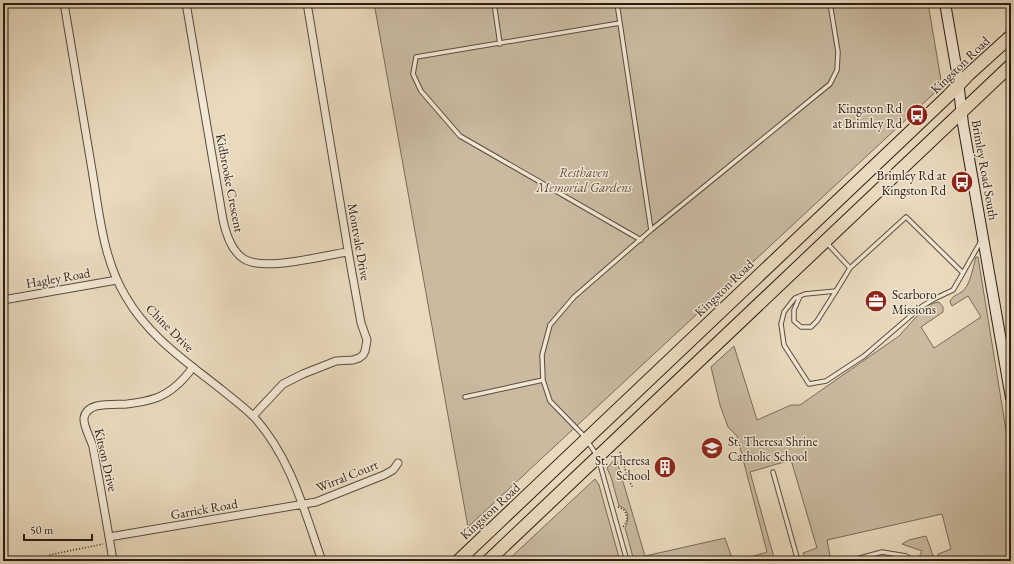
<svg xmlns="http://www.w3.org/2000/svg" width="1014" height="564" font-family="'EB Garamond',serif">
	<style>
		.green { fill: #c9baa0; stroke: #7a6b5a }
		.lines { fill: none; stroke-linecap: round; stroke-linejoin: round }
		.lane-casing { stroke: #5a4c3e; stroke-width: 5.5 }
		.street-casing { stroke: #5a4c3e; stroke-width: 9 }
		.secondary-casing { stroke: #2a1c14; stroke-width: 12 }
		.primary-casing { stroke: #2a1c14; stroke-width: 14 }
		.path { stroke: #2a1c14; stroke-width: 1.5; stroke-dasharray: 1 2; stroke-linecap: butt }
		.lane { stroke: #f1e7d4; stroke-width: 3.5 }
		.street { stroke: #f1e7d4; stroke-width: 7 }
		.secondary { stroke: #f1e7d4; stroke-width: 10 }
		.primary { stroke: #e9dabd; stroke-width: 12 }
		.labels { text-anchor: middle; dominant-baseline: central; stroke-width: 3; stroke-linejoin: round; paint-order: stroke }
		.street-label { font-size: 13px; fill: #2a1c14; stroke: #f1e7d4 }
		.poi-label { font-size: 13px; fill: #2a1c14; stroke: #f1e7d4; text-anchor: end }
		.park-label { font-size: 13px; font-style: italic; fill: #5a4b3e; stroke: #f1e7d4 }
	</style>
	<rect width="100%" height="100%" fill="#e9dabd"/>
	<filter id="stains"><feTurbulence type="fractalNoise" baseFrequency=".005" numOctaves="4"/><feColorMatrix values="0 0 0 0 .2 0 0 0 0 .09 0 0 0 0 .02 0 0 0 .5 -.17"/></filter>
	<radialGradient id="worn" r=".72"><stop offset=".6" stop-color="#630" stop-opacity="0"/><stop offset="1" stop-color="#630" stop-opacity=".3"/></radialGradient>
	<path class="green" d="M374 3H928L942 86 468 527Z
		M976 257H978L1011 461V561H938V554L951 549 942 514 827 540 830 556 813 561H806L803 553 817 548 791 460 750 472 775 561H744V559L767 552 737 436 728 427 720 405 711 367 734 346 757 420 791 405H800L899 336 926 306 934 303 939 302 943 307V312L921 327 934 348 981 317 968 296 952 306 950 302C952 295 959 295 964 290 971 282 973 267 976 257Z
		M616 458 645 556 725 538 733 561H634L625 528C629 520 630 509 619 506L611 477 607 468Z
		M595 479 599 485 620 561H507Z
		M926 536 935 561H922L919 557 922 551 902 544 909 540Z"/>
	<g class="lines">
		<g class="lane-casing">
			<path id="lane" d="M494 3 500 44
				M617 3 651 230
				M620 23 416 57 413 74 421 91 460 136 641 240
				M826 242 850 268 906 217 963 273 981 241
				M850 268 836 291 805 294 795 298 784 312 781 324 784 345 809 384 826 381 864 356 921 307 934 299 953 290 963 273
				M800 296 794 310V321L801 327H811L817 321 836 291
				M465 397 543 380
				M585 437 550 401 543 380 542 355 550 325 574 297 651 230 830 84 837 70 838 52 830 3
				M588 442 598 457 627 561
				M773 472 798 561
				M849 561 882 552 906 556 914 561"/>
		</g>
		<g class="street-casing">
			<path id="street" d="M64 3C73 57 82 110 91 164 99 209 102 258 126 297 149 337 187 362 222 390 233 399 244 407 254 417 291 458 304 510 322 561
				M186 3 223 220C226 234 231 251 244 259 265 272 324 255 348 252
				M3 300 117 280
				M253 416 283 384 303 374 336 361 353 360 359 358 363 355 365 351 367 340 361 323 349 256 307 3
				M109 537 316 502 384 475 393 470 398 463
				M113 561C107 523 100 485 93 447 91 439 83 426 84 418 87 401 114 405 127 404 136 403 147 401 156 398 172 392 183 381 193 367"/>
		</g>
		<g class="secondary-casing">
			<path id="secondary" d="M945 3 957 72 963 124 1011 398"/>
		</g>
		<g class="primary-casing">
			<path id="primary" d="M458 561 948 96 969 74 1011 36
				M488 561 1011 65"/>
		</g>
		<path class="path" d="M620 452 628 479 633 488
			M618 507 624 510C628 516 628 521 623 527
			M741 558 743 561
			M43 561 49 555 103 544"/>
		<use href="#lane" class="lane"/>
		<use href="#street" class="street"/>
		<use href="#secondary" class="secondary"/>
		<use href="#primary" class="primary"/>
	</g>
	<defs>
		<g id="bus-disc" transform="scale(1.15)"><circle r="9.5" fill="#8f2418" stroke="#f1e7d4"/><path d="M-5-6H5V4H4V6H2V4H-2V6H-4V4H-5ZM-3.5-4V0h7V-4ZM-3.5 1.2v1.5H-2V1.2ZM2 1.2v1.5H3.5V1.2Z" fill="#fff"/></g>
		<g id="office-disc" transform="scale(1.15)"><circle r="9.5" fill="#8f2418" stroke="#f1e7d4"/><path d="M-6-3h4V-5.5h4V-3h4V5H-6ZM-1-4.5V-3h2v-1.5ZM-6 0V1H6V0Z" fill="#fff"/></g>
		<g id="school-disc" transform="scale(1.15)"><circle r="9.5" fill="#8f2418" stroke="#f1e7d4"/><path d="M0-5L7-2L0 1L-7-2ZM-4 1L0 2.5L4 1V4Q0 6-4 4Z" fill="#fff"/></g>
		<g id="building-disc" transform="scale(1.15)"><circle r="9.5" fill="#8f2418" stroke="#f1e7d4"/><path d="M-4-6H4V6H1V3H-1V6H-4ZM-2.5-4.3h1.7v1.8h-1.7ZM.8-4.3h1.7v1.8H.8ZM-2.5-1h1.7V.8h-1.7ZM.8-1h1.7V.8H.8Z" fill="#fff"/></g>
	</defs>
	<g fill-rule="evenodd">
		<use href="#bus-disc" x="917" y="115"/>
		<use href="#bus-disc" x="962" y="182"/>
		<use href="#office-disc" x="876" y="301"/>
		<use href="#school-disc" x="712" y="448"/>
		<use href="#building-disc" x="665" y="467"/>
	</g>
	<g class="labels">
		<g class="street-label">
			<text transform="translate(960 65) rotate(-44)">Kingston Road</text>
			<text transform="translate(985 170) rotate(80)">Brimley Road South</text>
			<text transform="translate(230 183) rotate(79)">Kidbrooke Crescent</text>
			<text transform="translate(359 242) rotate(80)">Montvale Drive</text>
			<text transform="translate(58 278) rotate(-10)">Hagley Road</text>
			<text transform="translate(724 288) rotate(-44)">Kingston Road</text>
			<text transform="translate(170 328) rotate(45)">Chine Drive</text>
			<text transform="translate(106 460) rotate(77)">Kitson Drive</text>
			<text transform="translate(347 476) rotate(-22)">Wirral Court</text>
			<text transform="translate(204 509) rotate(-10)">Garrick Road</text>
			<text transform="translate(490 511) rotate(-43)">Kingston Road</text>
		</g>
		<g class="poi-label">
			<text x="902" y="108">Kingston Rd<tspan x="902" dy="15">at Brimley Rd</tspan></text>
			<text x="946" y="175">Brimley Rd at<tspan x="946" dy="15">Kingston Rd</tspan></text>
			<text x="892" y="294" text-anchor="start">Scarboro<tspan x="892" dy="15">Missions</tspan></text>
			<text x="728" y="441" text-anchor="start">St. Theresa Shrine<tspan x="728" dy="15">Catholic School</tspan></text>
			<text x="650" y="460">St. Theresa<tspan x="650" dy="15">School</tspan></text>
		</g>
		<g class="park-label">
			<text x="584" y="172">Resthaven<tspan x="584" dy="15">Memorial Gardens</tspan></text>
		</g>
	</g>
	<rect width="1014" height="564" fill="none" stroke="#e9dabd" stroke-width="16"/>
	<rect x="4" y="4" width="1006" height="556" fill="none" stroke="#2a1c14" stroke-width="2"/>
	<rect x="8" y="8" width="998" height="548" fill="none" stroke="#2a1c14"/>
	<path d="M24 534v6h68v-6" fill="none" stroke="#2a1c14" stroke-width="2"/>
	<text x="30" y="534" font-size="12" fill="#2a1c14" stroke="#f1e7d4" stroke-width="3" paint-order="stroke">50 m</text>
	<rect width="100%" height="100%" filter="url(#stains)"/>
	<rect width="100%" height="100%" fill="url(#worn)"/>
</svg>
